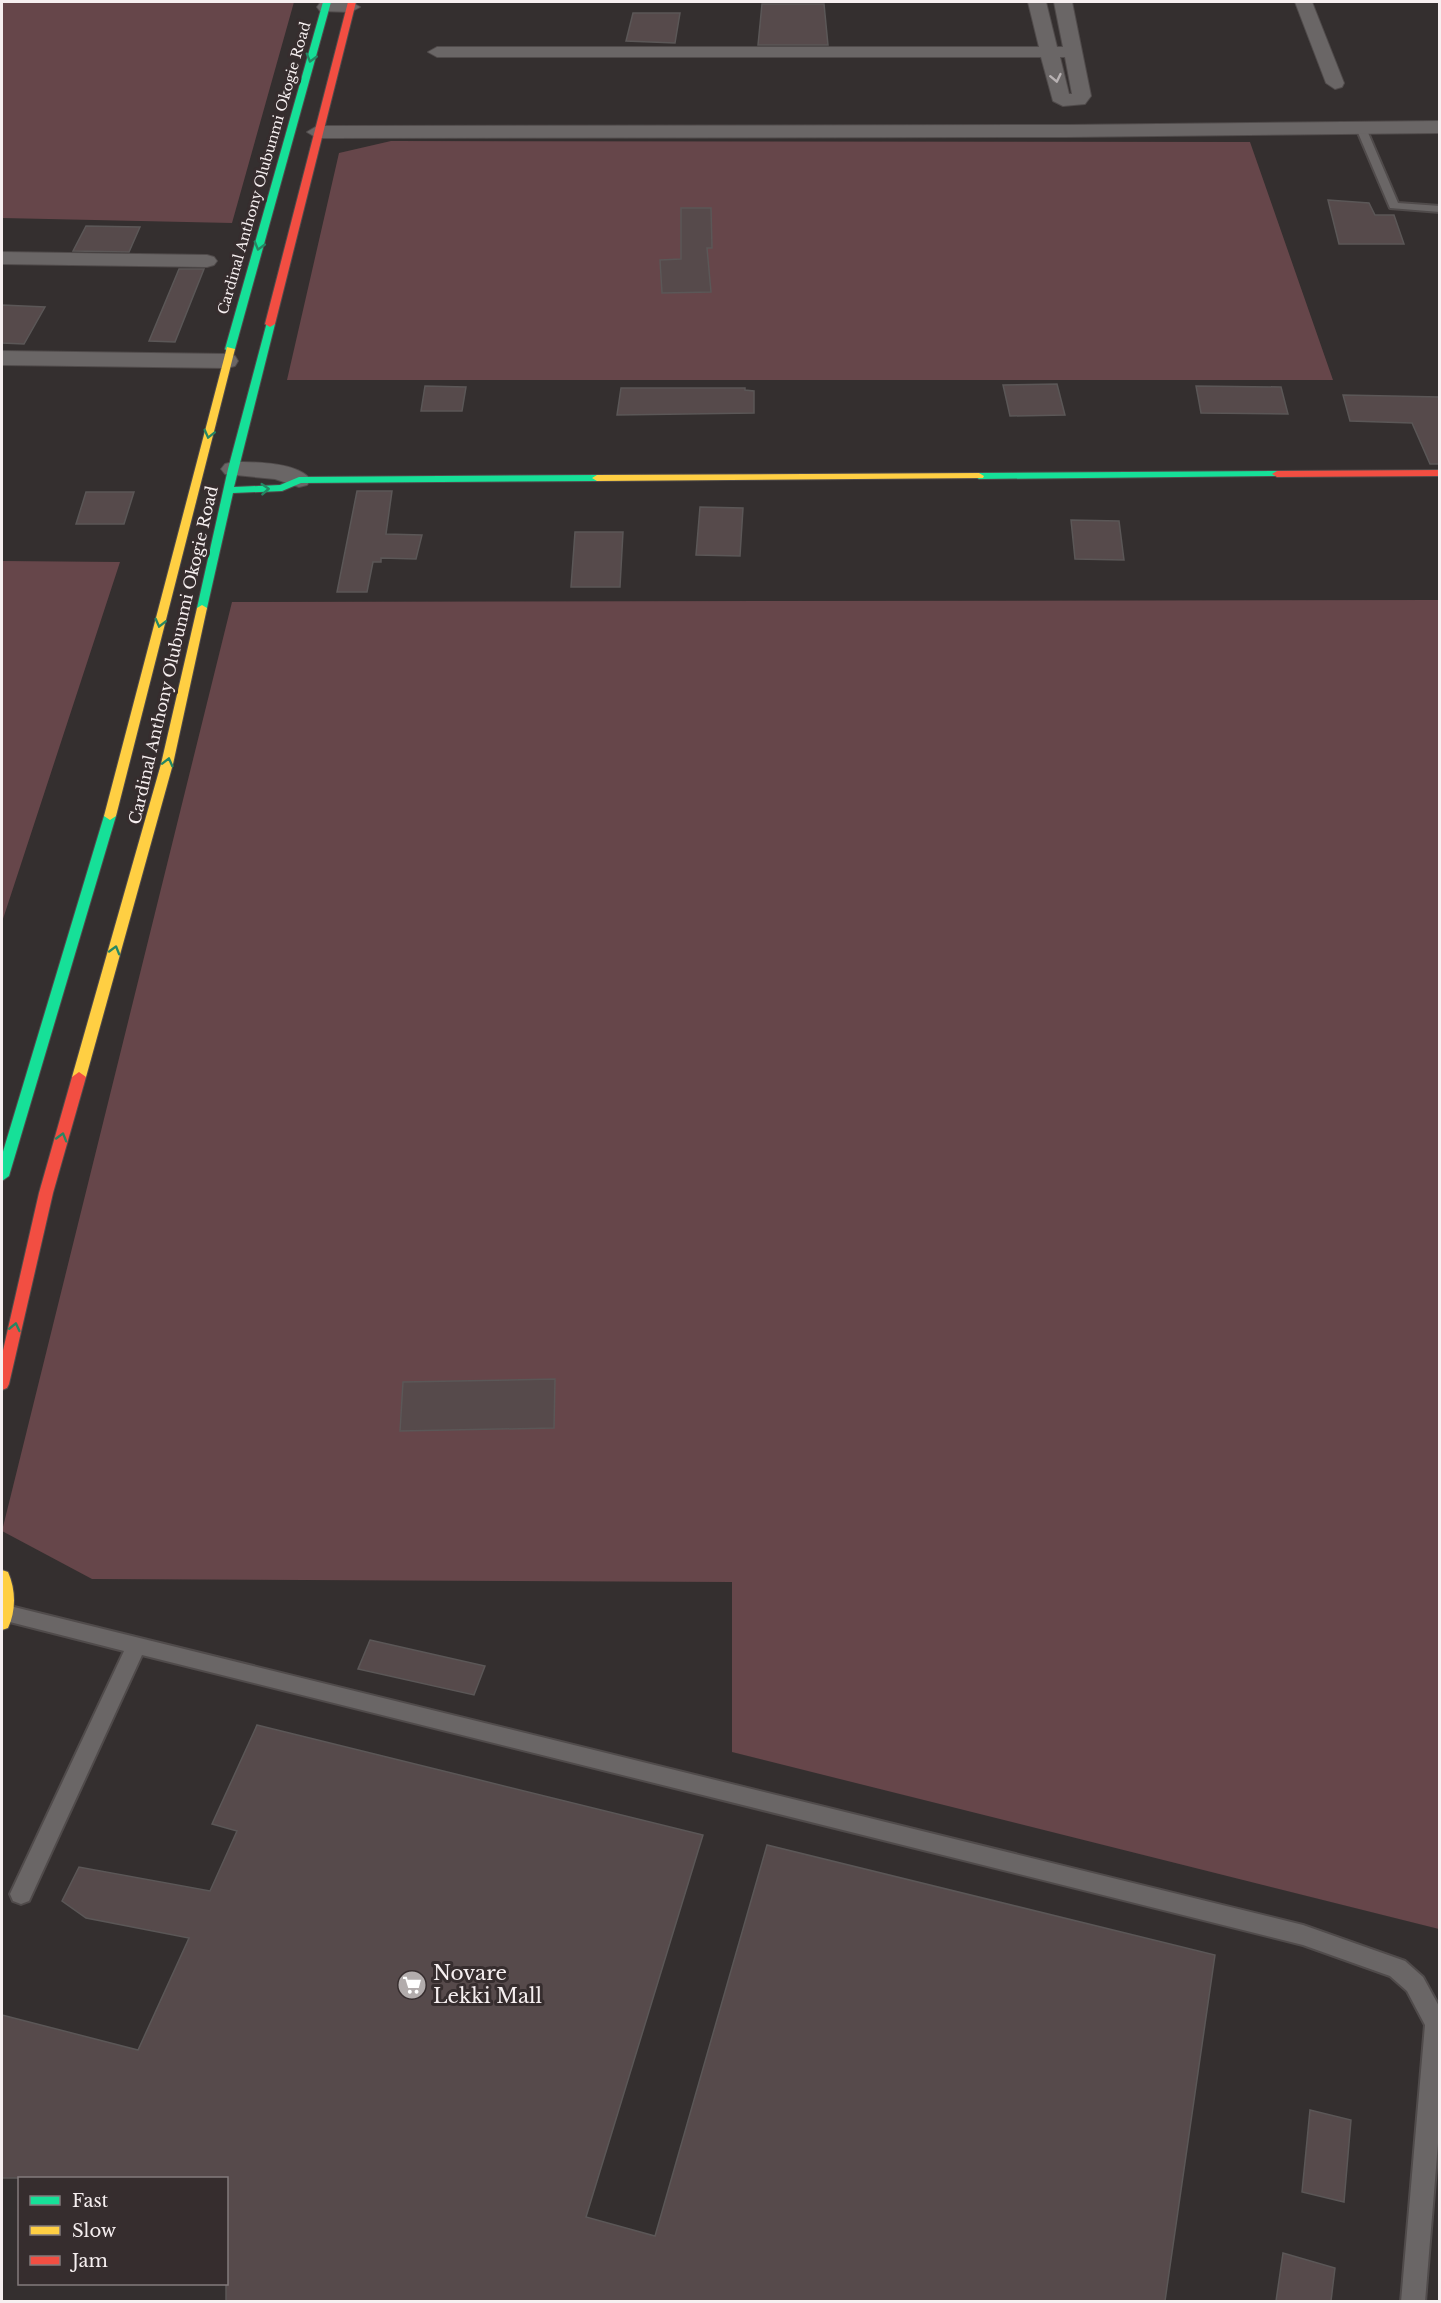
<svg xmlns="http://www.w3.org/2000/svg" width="1441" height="2303" font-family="'Libre Baskerville',serif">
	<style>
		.green { fill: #66464a }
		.building { fill: #564a4b; stroke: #5b5757; stroke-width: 1.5 }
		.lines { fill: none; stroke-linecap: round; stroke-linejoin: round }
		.lane-casing { stroke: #504b4b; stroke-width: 4 }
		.street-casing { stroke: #504b4b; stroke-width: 2 }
		.fast-casing { stroke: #504b4b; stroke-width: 2 }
		.slow-casing { stroke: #504b4b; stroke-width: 2 }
		.jam-casing { stroke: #504b4b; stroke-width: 2 }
		.lane { fill: #6a6666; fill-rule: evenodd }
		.street { fill: #6a6666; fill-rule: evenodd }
		.fast { fill: #16e098; fill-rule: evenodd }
		.slow { fill: #ffcf43; fill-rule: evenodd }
		.jam { fill: #f24e42; fill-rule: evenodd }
		.oneway { stroke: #268663 }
		.oneway2 { stroke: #b7b1b2 }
		.labels { text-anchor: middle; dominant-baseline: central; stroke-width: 6; stroke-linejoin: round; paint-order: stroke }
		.far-street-label { font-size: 14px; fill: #f6eff0; stroke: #362d2e }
		.street-label { font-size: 16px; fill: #f6eff0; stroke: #362d2e }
		.near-poi-label { font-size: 20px; fill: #f6eff0; stroke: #362d2e; text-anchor: start }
	</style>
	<rect width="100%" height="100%" fill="#342f2f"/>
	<path class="green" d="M2 2H294L232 223 2 218Z
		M391 141 1250 142 1333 380H287L339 153Z
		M2 561 120 562 2 922Z
		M1439 600V1929L732 1752V1582L92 1579 2 1531 232 602Z"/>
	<path class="building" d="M762 4H824L828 45H758Z
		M633 13H680L675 43 626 41Z
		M1328 200 1369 203 1375 215H1394L1404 244H1339Z
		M681 208H711L712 248H707L711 292 662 293 660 260 681 259Z
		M86 226 140 227 129 252 73 251Z
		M179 269H204L175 342 149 341Z
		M2 305 45 307 24 344 2 343Z
		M1057 384 1065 415 1010 416 1003 385Z
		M425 386 466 387 462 411H421Z
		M1196 386 1281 387 1288 414 1201 413Z
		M621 388H745V390L754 391V413L617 415Z
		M1343 395 1440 397V464H1430L1412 423 1350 421Z
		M357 491H392L386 534 422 535 416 559 381 558V562H373L367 592H337Z
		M86 492H134L124 524H76Z
		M700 507 743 508 740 556 696 555Z
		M1071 520 1119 521 1124 560 1075 559Z
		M575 532H623L620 587H571Z
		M555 1379 554 1428 400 1431 403 1382Z
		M370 1640 485 1666 474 1695 358 1669Z
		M257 1725 703 1835 586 2217 655 2236 767 1845 1215 1955 1165 2301H226V2178H2V2015L138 2050 189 1938 86 1918 62 1901 79 1867 210 1891 237 1831 212 1824Z
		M1310 2110 1351 2120 1344 2202 1302 2192Z
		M1283 2253 1335 2268 1331 2301H1276Z"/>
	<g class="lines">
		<g class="lane-casing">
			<path id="lane" d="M1357 126 1366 128 1398 203 1440 206V212L1390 208 1356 128Z
				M6 1605 1303 1925 1405 1961 1423 1977 1440 2008V2119L1425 2302H1401L1425 2025 1407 1991 1390 1976 1303 1945 142 1655 29 1901 21 1904 13 1901 10 1894 124 1651 2 1620V1606Z"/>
		</g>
		<g class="street-casing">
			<path id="street" d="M326 2H351L360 7 351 12 320 11 317 7 320 3Z
				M1028 2H1046L1057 47H1063L1054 2H1072L1091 96 1085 104 1063 106 1053 101 1041 57H437L428 52 437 47H1039ZM1060 57H1065L1072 94H1069Z
				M1295 2H1312L1344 83 1342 87 1335 89 1326 83Z
				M1440 121V133L1067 137 317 138 307 132 317 126 1067 125Z
				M2 252 207 255 214 257 217 261 214 265 207 267 2 264Z
				M2 351 227 354 235 356 238 361 235 366 227 368 2 365Z
				M233 462C253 462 298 462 311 480L307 485 299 487 275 479 225 474 221 469 225 464Z"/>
		</g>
		<g class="fast-casing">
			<path id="fast" d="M323 2H331L235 349 227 351 225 349Z
				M267 322 275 324 234 487 280 485 299 477 597 475 602 478 597 481 301 483 282 491 233 493 207 608 206 610H198L197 608 228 469Z
				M1277 471 1281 472V476L979 479 974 476 979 473Z
				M110 812 116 816 9 1176 2 1181V1155L104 816Z"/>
		</g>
		<g class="slow-casing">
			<path id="slow" d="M227 347 235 349 116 816 110 820 104 816Z
				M979 473 984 476 983 478 597 481 592 478 597 475Z
				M202 605 207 608 173 764 86 1077 79 1082 72 1077 161 764 197 608Z
				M2 1570 8 1572C16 1590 16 1611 8 1628L2 1630Z"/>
		</g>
		<g class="jam-casing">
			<path id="jam" d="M348 2H356L275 324 270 327 265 324Z
				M1440 470V476L1277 477 1272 474 1277 471Z
				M79 1072 86 1077 53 1193 9 1384 7 1388 2 1390V1355L39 1193 72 1077Z"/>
		</g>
		<use href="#lane" class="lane"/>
		<use href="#street" class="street"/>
		<use href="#fast" class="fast"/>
		<use href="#slow" class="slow"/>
		<use href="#jam" class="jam"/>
	</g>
	<defs><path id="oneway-chevron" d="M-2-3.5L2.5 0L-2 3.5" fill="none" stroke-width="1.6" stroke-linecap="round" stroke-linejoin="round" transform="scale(1.5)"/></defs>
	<g class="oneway">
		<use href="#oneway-chevron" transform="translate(311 58) rotate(106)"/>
		<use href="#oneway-chevron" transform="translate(259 246) rotate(106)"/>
		<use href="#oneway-chevron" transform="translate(209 434) rotate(104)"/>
		<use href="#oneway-chevron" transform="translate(265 489) rotate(-4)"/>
		<use href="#oneway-chevron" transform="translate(160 623) rotate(104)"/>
		<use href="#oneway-chevron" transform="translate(168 762) rotate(-76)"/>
		<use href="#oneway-chevron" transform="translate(115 950) rotate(-74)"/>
		<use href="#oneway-chevron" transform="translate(62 1137) rotate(-74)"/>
		<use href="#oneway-chevron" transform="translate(15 1327) rotate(-77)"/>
	</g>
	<use class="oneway2" href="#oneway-chevron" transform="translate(1056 78) rotate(78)"/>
	<defs>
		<g id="supermarket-disc" transform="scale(1.5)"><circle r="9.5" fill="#b2acac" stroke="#362d2e"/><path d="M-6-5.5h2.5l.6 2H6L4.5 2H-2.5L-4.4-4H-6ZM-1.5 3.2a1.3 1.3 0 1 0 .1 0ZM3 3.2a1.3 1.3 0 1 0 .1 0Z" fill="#fff"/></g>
	</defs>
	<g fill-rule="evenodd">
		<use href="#supermarket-disc" x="412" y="1985"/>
	</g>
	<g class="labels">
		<g class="far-street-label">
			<text transform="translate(264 168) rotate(-74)">Cardinal Anthony Olubunmi Okogie Road</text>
		</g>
		<g class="street-label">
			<text transform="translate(173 655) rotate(-77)">Cardinal Anthony Olubunmi Okogie Road</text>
		</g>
		<g class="near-poi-label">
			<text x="433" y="1973">Novare<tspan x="433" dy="23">Lekki Mall</tspan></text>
		</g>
	</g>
	<rect width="1441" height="2303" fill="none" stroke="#f6eff0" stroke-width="6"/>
	<rect x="18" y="2177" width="210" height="108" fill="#362d2e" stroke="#837b7c" stroke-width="1.5"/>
	<rect x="30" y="2196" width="30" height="9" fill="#16e098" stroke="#837b7c" stroke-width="1.5"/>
	<text x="72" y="2207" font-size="18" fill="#f6eff0">Fast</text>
	<rect x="30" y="2226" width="30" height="9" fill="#ffcf43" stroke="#837b7c" stroke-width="1.5"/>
	<text x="72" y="2237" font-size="18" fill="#f6eff0">Slow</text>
	<rect x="30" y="2256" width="30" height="9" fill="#f24e42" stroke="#837b7c" stroke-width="1.5"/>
	<text x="72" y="2267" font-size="18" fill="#f6eff0">Jam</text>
</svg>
